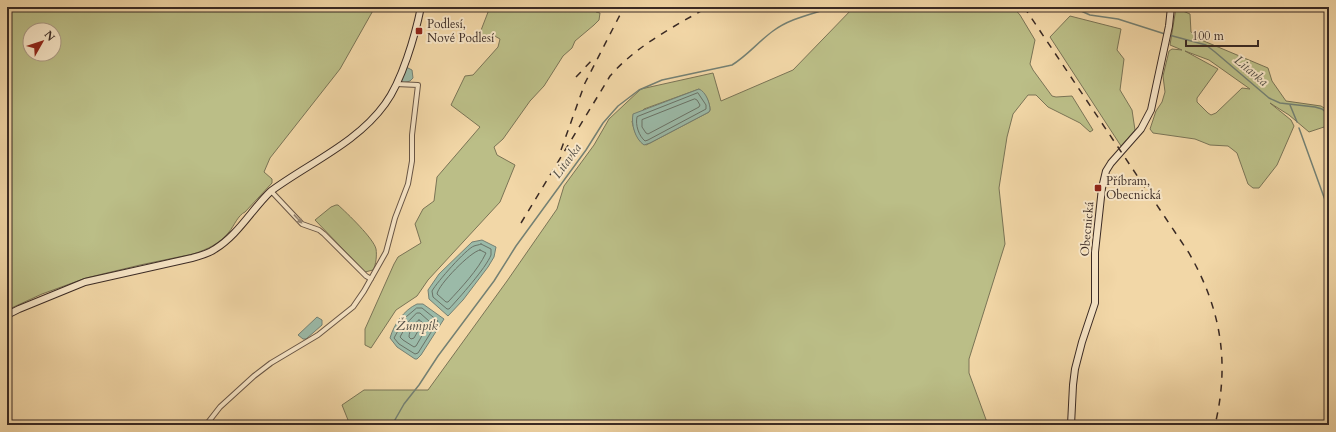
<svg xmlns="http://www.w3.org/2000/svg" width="1336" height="432" font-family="Cardo,serif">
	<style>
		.green { fill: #bbbe87; stroke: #7a7456; fill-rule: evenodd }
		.water { fill: #9bbaa8; stroke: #748073 }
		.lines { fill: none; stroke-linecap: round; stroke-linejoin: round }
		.shore { stroke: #6a7266; stroke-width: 1 }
		.stream { stroke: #748073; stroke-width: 1.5 }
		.street-casing { stroke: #685545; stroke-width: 6 }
		.secondary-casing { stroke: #3a2a24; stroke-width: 8 }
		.street { stroke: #f7e5c6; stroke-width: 4 }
		.secondary { stroke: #f7e5c6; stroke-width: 6 }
		.rail { stroke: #3a2a24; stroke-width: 1.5; stroke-dasharray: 7 7; stroke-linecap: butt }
		.oneway { fill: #988875 }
		.poi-dot { fill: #8f2418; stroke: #f7e5c6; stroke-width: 1.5 }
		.labels { text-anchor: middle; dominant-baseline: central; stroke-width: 4; stroke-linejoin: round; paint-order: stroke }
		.poi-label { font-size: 12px; fill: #3a2a24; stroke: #f7e5c6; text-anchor: start }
		.street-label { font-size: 12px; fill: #3a2a24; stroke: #f7e5c6 }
		.water-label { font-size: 13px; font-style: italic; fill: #524e45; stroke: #f7e5c6 }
	</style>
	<rect width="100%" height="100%" fill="#f2d7a7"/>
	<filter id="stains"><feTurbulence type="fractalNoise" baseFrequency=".005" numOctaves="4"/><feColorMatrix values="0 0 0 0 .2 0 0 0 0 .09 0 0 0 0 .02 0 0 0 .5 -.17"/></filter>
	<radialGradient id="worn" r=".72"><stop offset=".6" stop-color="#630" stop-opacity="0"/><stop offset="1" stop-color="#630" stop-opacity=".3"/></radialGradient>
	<path class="green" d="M7 7H375L340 69 270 158 264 172 272 179V183L245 212C238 215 234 226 229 232 219 244 208 249 193 254L140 265 86 278 42 294 7 310ZM30 30H54V54H30Z
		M490 7H596V12L600 13 599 20 594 25 575 41 572 48 563 56 544 86 530 101 503 139 494 147 497 155 515 165 500 202 428 280 417 296 396 310 371 348 365 345V329L394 264 398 257 421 243 415 224 423 209 434 201 437 177 480 127 451 105 465 76 473 75 498 47 500 39 493 35 478 38Z
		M854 7H1013L1020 15 1035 40 1030 64 1033 70 1052 96 1056 97 1072 96 1093 130 1090 132 1080 123 1048 107 1036 95H1028L1013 114 1007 137 999 188 1005 244 969 359V373L988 425H350L342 405 364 390H428L507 281 557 209 564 186 594 145 609 119 641 89 713 73 721 101 793 70ZM699 89C705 94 710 102 710 110L709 112 650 143 646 145C637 140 634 131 632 121L644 109Z
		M1176 8 1190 14 1191 32 1199 39 1268 68 1272 81 1286 101 1321 106 1329 111V128L1327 126 1309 132 1289 115 1270 103 1291 120 1294 126 1277 165 1259 188H1253L1248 184 1237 153 1232 149 1228 146 1210 145 1195 139 1153 133 1150 129 1156 111 1162 102 1165 92 1163 76 1169 51 1172 49 1182 50 1170 45ZM1185 51 1209 60 1250 89 1242 88 1216 113 1211 115 1208 113 1197 102V98L1218 69Z
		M1070 16 1121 29 1117 50 1124 59 1120 90 1132 110 1135 130 1121 146 1050 37Z
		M336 205H338C347 213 374 239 376 249 377 255 376 265 373 270L365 272 315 220 331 207Z"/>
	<path class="water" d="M406 67 412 70 413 78 410 81 403 83 401 80Z
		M699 89C706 92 710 103 710 110L709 112 650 143 644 145C635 139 631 124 633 114Z
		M482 240 496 247 494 257 488 267 463 300 448 316 429 299 428 290 439 274 472 242Z
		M417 304H423L444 319 421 355 417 359H415L397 347 390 338C394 324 404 310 417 304Z
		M317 317 322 320V325L306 339H303L298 335Z"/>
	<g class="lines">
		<path class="shore" d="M698 93 706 105V109L648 140 645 141C639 136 635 125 637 117Z
			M695 99 697 100 700 105 699 107 648 134 646 133 642 127V120Z
			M481 244 491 249C491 251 491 253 491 255 486 268 459 298 449 309H447L433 297 432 291C437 282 466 249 474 246 477 245 479 245 481 244Z
			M480 250 486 253C478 270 461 288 448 302H446L437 294C438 285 471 251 480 250Z
			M417 308H422L438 321 418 353 415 354 399 344 394 338 405 318Z
			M417 313H420L430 322 416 346 414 347 403 340 400 337 409 321Z
			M419 320 422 322V324L414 338 411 339 409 337C409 331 414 323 419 320Z"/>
		<path class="stream" d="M1072 7 1090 15 1118 19 1165 34
			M1169 35 1206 45 1215 52 1269 98 1280 103 1315 107 1322 109 1329 115
			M1290 105 1297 122
			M1299 128 1325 200 1329 203
			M392 425 404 404 419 385 438 356 494 281 516 246 586 150 603 123 618 106 639 90 662 80 732 65C747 56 758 42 773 31 790 18 813 14 833 7"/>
		<g class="street-casing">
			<path id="street" d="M271 191 302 224 319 230 324 234 366 276 371 279
				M206 425 220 407 254 376 271 363 318 335 353 307 364 291 386 252 395 218 408 184 412 161V135L418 85 396 84"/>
		</g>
		<g class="secondary-casing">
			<path id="secondary" d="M7 315 19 309 85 282 192 258C200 256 208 254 215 249 238 235 252 209 271 191 309 163 357 143 385 104 402 81 415 36 421 7
				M1071 425 1073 385 1075 369 1082 342 1095 303V252L1102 188 1106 171 1111 163 1141 129 1151 110 1169 26 1171 7"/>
		</g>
		<use href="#street" class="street"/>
		<use href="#secondary" class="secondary"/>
		<path class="rail" d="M1024 7 1189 253C1221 309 1230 362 1215 425
			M576 77 594 58
			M561 150 585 83 624 7
			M521 223 610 76C636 46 673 27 708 7
			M1187 425V424"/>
	</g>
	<defs><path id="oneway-solid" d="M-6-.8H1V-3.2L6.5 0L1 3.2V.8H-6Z"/></defs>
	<use class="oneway" href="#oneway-solid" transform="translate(298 219) rotate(47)"/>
	<g class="poi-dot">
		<rect x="415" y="27" width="8" height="8" rx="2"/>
		<rect x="1094" y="184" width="8" height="8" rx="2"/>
	</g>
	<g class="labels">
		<g class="poi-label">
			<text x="427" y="24">Podlesí,<tspan x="427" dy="14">Nové Podlesí</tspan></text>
			<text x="1106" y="181">Příbram,<tspan x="1106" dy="14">Obecnická</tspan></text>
		</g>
		<g class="street-label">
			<text transform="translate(1087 229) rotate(-85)">Obecnická</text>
		</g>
		<g class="water-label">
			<text transform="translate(1251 71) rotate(40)">Litavka</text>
			<text transform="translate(567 161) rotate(-54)">Litavka</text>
			<text x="417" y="326">Žumpík</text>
		</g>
	</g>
	<rect width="1336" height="432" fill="none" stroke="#f2d7a7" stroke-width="24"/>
	<rect x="8" y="8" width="1320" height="416" fill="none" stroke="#3a2a24" stroke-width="2"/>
	<rect x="12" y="12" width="1312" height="408" fill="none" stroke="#3a2a24"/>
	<g transform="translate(42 42) rotate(51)"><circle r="19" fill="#f7e5c6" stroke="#ab9a85"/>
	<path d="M0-3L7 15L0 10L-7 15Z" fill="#8f2418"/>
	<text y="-6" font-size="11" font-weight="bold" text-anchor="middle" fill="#3a2a24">N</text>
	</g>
	<path d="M1186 40v6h72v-6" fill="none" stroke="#3a2a24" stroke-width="2"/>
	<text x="1192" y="40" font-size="12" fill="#3a2a24" stroke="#f7e5c6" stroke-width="3" paint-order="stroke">100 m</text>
	<rect width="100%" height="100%" filter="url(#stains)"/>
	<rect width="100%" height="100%" fill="url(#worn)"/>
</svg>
